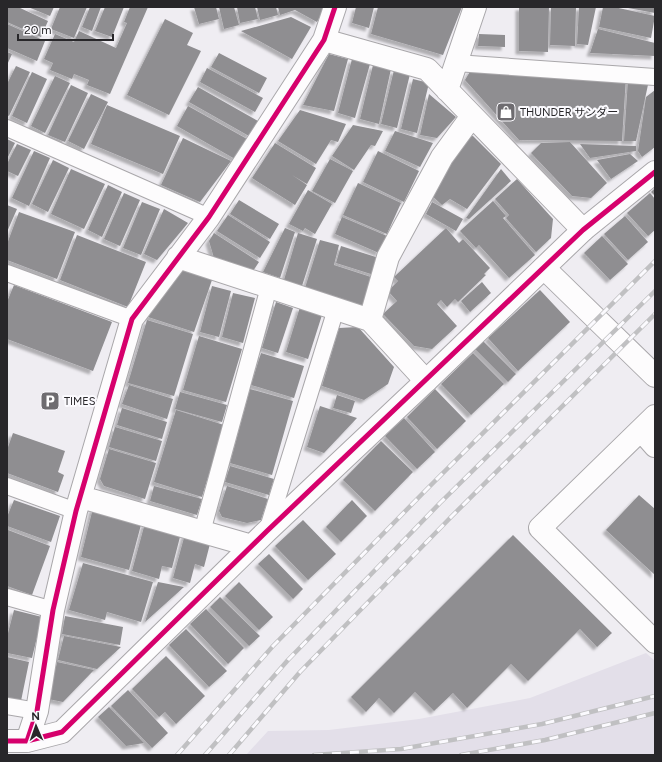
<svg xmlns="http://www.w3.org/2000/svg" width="662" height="762" font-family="Figtree,'Noto Sans JP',sans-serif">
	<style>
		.built { fill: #e3dfe9 }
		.building { fill: #8f8e91; filter: url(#shadow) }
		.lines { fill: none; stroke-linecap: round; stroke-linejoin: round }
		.lane-casing { stroke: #a9a7aa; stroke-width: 18 }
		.street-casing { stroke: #a9a7aa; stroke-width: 24 }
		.secondary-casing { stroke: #a9a7aa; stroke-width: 24 }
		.lane { stroke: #fdfcfd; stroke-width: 16 }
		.street { stroke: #fdfcfd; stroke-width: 22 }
		.secondary { stroke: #fdfcfd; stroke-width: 22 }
		.rail-casing { stroke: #c0c0c2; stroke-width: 4.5 }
		.rail { stroke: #fbfafe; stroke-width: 3; stroke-dasharray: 9; stroke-linecap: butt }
		.cycleway-casing { stroke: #fbfafe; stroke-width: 8 }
		.cycleway { stroke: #d6006c; stroke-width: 5 }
		.labels { text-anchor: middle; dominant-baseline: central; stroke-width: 4; stroke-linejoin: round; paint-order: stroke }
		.poi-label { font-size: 11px; fill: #28272a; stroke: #fbfafe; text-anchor: start }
	</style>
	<defs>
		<filter id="shadow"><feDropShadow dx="-3.5" dy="3.5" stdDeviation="1" flood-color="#0004"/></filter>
	</defs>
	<rect width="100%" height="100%" fill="#efedf2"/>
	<path class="built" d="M646 653 655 661V755H246L268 731 329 730 419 719 530 698Z"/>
	<path class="building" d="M7 7H18L48 21 41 37 7 22Z
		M28 7H54L50 16Z
		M60 7H87L74 38 51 29Z
		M90 7H101L92 31 82 27Z
		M105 7H124L112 37 95 31Z
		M130 7H148L110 94 87 85 89 80 74 74 72 79 50 70 53 63 44 59 55 34 74 42 79 31 116 48 127 23 124 22Z
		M194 7H216L219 19 199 24Z
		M219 7H234L239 25 224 29Z
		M237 7H255L258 19 240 23Z
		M257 7H276L278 15 260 20Z
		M278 7H325L317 22 295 10 280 15Z
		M356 7H374L369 28 352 23Z
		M378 7H462L443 55 371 34Z
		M519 7H549L548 52 519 51Z
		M551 7H576L575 46 550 45Z
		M579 7H596L588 45 577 44Z
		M603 7H614L655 16 651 38 599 27Z
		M628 7H655V13L628 8Z
		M291 17 311 27 292 59 241 31Z
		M165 19 193 33 187 45 201 51 169 115 127 95Z
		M7 24 45 41 37 61 7 48Z
		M598 29 655 43V56L590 53Z
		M479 34 505 35V47L478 46Z
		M7 52 12 54 7 65Z
		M219 53 267 78 259 93 211 67Z
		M329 54 348 59 334 111 303 105Z
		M352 59 370 64 355 118 338 113Z
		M373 65 391 69 379 124 360 119Z
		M16 66 30 72 9 116 7 115V84Z
		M207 68 263 98 255 112 200 82Z
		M394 70 410 74 397 128 381 124Z
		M471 70 626 77 622 141 519 140 465 80Z
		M32 72 47 79 27 123 12 116Z
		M55 76 70 83 45 133 31 126Z
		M413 79 429 83 417 133 401 129Z
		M628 79 649 80 636 141H624Z
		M71 85 88 93 65 142 48 135Z
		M198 87 258 121 249 136 189 102Z
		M655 90V147L642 157 638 151 646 97Z
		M91 94 108 102 84 149 68 141Z
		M429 94 456 117 437 138 420 135Z
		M107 105 180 136 163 174 91 144Z
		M188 106 247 139 235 159 177 126Z
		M300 110 346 124 338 142 331 140 316 164 278 141Z
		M353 125 383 131 375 146 371 145 354 170 332 156Z
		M395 131 433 143 420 167 385 151Z
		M473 136 501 164 467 209 450 199 442 205 430 194 465 137Z
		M183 138 231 161 200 202 161 185Z
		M7 139 15 143 7 159Z
		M570 142 607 183 591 198 572 196 531 153 541 143Z
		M275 143 316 168 307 184 292 175 307 185 295 205 252 178Z
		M17 144 31 150 18 176 7 171V164Z
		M580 144 636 146V151L590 158Z
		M34 151 50 158 29 206 12 198Z
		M378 151 419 171 404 202 363 182Z
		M630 154 638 161 611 179 597 160Z
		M330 159 353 171 335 203 312 191Z
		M53 160 69 168 48 212 32 204Z
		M71 169 105 184 84 229 51 214Z
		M501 169 511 181 469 219 466 218Z
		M517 179 553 219 551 238 536 252 506 218 509 215 495 199Z
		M358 183 401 203 387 234 343 215Z
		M108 185 122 192 102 237 88 230Z
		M655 188V196L651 192Z
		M308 190 332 204 315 234 305 228 303 231 289 224Z
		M124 193 140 200 120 246 104 239Z
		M650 193 655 199V230L648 236 627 213Z
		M239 200 279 224 270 239 230 214Z
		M493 201 506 216 503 218 535 255 509 278 479 245 476 248 460 231Z
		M142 202 160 209 141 255 123 248Z
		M432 202 463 219 456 231 426 214Z
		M7 205 17 209 7 232Z
		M164 209 188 223 157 260 144 254Z
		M19 212 75 232 57 279 7 260V244Z
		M228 215 270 242 260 258 217 231Z
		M625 216 648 242 628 260 604 234Z
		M342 217 387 236 379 253 335 234Z
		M285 228 295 232 280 278 263 272Z
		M446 228 459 243 463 239 490 268 484 274 486 275 458 302 455 299 447 307 441 300 437 304 457 326 432 349 414 346 383 314 397 301 388 291 398 281 394 277Z
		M214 233 259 262 253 271 214 258 209 241Z
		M298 233 317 239 302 286 284 280Z
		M77 235 146 262 128 307 60 280Z
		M602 236 628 264 610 280 584 253Z
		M320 240 339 245 334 265 374 278 364 307 305 288Z
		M341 246 379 258 374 275 336 263Z
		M183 270 212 280 194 332 148 317Z
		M482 282 491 293 470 312 461 301Z
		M14 285 112 322 93 371 7 339V302Z
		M212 286 231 291 219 337 200 332Z
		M540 290 570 322 518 371 488 338Z
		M233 293 255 298 243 343 222 337Z
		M276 302 293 308 278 353 262 348Z
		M300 307 322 315 308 359 286 352Z
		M147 320 193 334 174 396 128 383Z
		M358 327 394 367 388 384 364 400 322 386 339 328Z
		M199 336 242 349 226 402 183 390Z
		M483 341 516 374 508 382 475 349Z
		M261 353 304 366 294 398 251 385Z
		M473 353 504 384 471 415 441 384Z
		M129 385 173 399 167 419 122 404Z
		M250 389 293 401 272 475 230 463Z
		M435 389 466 421 437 449 407 417Z
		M180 392 227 405 222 422 175 409Z
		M337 395 355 401 351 413 333 408Z
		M320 406 357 418 324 453 307 447Z
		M122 408 167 422 162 439 117 425Z
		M176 410 224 425 202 497 154 482Z
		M404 418 435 452 417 469 385 436Z
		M115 427 162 441 156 461 109 447Z
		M13 433 65 451 58 472 64 475 58 492 7 473V450Z
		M381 441 413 472 375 511 343 480Z
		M109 449 156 463 145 499 104 486 100 479Z
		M230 466 274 479 269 495 225 482Z
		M154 486 202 499 197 515 150 501Z
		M227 486 268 499 261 520 247 523 222 517 219 511Z
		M639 495 655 509V575L606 530Z
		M14 500 60 516 51 542 7 526V517Z
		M352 500 367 516 341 542 326 527Z
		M93 508 142 521 129 570 81 557Z
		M303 520 336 554 308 580 275 546Z
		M145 523 181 533 172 568 162 566 159 579 132 571Z
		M8 530 50 546 32 595 7 586Z
		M185 534 211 540 204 567 195 564 190 583 173 578Z
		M513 535 612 633 597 647 580 629 528 681 511 664 467 708 453 693 434 711 415 692 394 713 379 698 366 712 351 697Z
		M269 554 303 589 293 599 258 564Z
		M83 563 153 582 141 622 107 612 105 620 69 610Z
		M158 582 184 587 145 622Z
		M239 582 273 617 259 630 225 596Z
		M220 597 260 636 249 646 210 607Z
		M206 609 244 648 228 664 190 624Z
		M14 610 42 617 32 658 7 653V637Z
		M65 616 123 627 120 645 62 634Z
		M186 629 227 671 209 687 169 645Z
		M64 636 121 647 97 669 58 660Z
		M166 656 205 696 176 724 165 712 159 717 132 689Z
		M7 657 29 662 21 701 7 698Z
		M57 662 94 670 63 702 48 699Z
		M128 690 168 733 152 748 111 706Z
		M109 707 144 743 126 746 98 717Z"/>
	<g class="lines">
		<g class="lane-casing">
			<path id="lane" d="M456 63 655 77
				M7 128 209 217
				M7 273 132 319
				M7 486 76 511
				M267 531 336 309
				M202 532 269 287
				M7 597 53 610
				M7 706 37 711"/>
		</g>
		<g class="street-casing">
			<path id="street" d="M324 40 427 69 583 230
				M447 90 475 7
				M544 268 655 376
				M370 320 388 257 442 157 472 116
				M655 416 540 528 655 642
				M641 430 655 446
				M81 497 252 546
				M7 741H27L62 732 267 531 426 381 370 320 178 257
				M27 741 37 711 53 610 76 511 132 319 209 217 324 40 335 7"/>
		</g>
		<g class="secondary-casing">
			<path id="secondary" d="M426 381 583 230 655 172"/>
		</g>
		<use href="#lane" class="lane"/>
		<use href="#street" class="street"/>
		<use href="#secondary" class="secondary"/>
		<g class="rail-casing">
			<path id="rail" d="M177 755 273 646 426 490 655 261
				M205 755 288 660 440 503 655 291
				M229 755 300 672 452 516 655 314
				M314 755 401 749 542 724 655 696
				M461 755 545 740 655 713"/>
		</g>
		<use href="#rail" class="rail"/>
		<g class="cycleway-casing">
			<path id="cycleway" d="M7 741H27L62 732 267 531 583 230 655 172
				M27 741 37 711 53 610 76 511 132 319 209 217 324 40 335 7"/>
		</g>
		<use href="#cycleway" class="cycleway"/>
	</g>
	<defs>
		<g id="shop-square" transform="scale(1)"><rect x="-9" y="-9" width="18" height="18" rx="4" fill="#6e6c70" stroke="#fbfafe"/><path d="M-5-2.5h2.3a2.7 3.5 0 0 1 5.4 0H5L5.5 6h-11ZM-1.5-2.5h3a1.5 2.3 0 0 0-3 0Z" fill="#fff"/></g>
		<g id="parking-square" transform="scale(1)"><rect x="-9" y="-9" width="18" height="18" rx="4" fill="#6e6c70" stroke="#fbfafe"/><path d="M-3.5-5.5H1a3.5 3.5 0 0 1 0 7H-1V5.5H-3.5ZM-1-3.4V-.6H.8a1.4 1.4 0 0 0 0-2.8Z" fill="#fff"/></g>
	</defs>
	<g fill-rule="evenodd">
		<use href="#shop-square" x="506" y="112"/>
		<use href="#parking-square" x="50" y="401"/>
	</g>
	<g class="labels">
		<g class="poi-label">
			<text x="520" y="112">THUNDER サンダー</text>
			<text x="64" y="401">TIMES</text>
		</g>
	</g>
	<rect width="662" height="762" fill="none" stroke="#28272a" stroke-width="16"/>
	<g transform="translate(36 726) rotate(358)" stroke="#fbfafe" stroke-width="3" paint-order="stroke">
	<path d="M0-3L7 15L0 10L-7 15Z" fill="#28272a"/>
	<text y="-6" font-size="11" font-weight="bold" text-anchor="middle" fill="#28272a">N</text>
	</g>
	<path d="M18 34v6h95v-6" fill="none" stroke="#28272a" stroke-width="2"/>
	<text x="24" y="34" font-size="12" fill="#28272a" stroke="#fbfafe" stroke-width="3" paint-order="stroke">20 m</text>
</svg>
